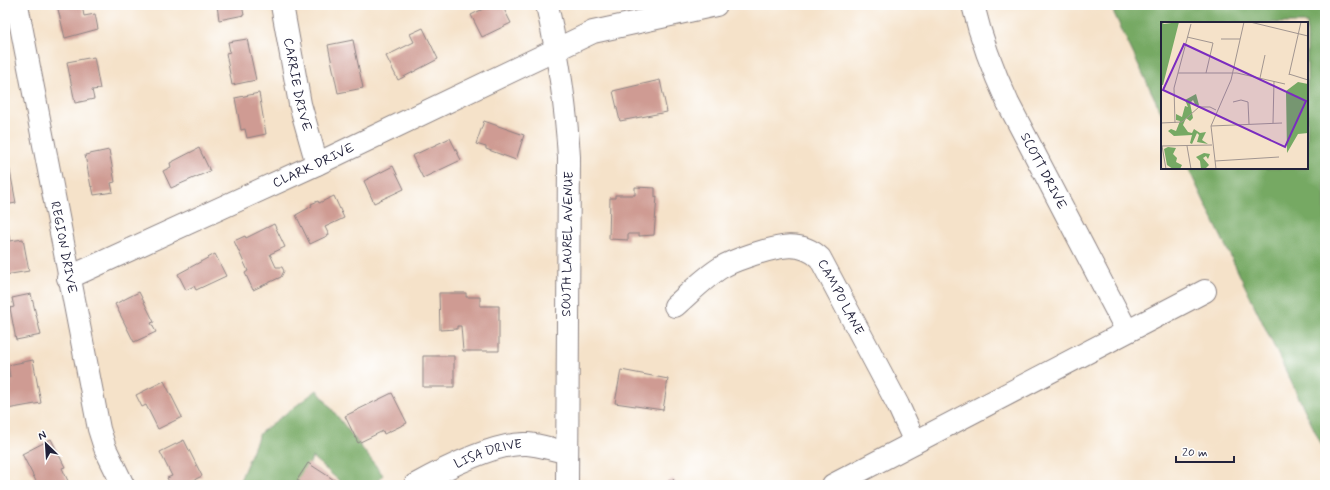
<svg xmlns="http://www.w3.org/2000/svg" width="1330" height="490" font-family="Mynerve,sans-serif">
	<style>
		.forest { fill: #76a964; stroke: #4c6650 }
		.building { fill: #cf9b93 }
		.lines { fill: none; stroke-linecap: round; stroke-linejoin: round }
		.minor-casing { stroke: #8c8282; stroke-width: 24 }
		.minor { stroke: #fff; stroke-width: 22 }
		.labels { text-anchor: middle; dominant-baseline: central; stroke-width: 3; stroke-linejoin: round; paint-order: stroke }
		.street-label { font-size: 13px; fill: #22223b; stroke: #fff }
		.inset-road { fill: none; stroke: #a19590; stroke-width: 1 }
		.view { fill: #7b2cbf; fill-opacity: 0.15; stroke: #7b2cbf; stroke-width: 2 }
		.inset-edge { fill: none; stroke: #22223b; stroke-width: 2 }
	</style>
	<rect width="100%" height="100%" fill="#fff"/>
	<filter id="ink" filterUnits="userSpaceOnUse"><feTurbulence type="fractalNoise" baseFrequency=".025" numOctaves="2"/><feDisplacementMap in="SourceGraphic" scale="8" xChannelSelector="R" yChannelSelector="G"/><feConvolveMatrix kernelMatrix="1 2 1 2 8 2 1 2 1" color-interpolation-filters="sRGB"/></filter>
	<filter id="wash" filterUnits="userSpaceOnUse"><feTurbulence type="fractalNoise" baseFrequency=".012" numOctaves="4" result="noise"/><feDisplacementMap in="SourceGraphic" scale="16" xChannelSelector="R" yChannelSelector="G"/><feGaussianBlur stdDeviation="0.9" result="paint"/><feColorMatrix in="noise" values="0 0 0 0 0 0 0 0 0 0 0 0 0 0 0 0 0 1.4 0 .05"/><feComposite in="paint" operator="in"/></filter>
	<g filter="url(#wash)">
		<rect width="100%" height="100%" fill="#f5e2c9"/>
		<path class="forest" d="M1110 5H1325V452L1188 168H1307V23H1162V114Z
			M317 390 383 475 374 485H344L312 457 303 485H238L260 433Z"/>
		<g id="blocks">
			<path class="building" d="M57 5H82L84 16 95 14 98 29 65 38Z
				M217 5H242L244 15 219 20Z
				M491 5H502L511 23 482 37 471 15Z
				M423 28 438 59 398 80 386 56 414 42 410 34Z
				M247 39 256 80 232 85 226 53 230 52 228 42Z
				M353 40 363 88 338 93 328 45Z
				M94 57 100 89 92 90 94 99 75 103 67 62Z
				M660 80 667 112 620 121 613 91Z
				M259 93 266 134 247 138 245 129 241 130 235 98Z
				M484 121 524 135 516 160 486 149V147L476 144Z
				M450 138 461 160 423 178 412 156Z
				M199 148 210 171 171 188 163 171 171 167 170 163Z
				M109 150 115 182 111 183 113 192 94 195 92 186 91 187 85 155Z
				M5 155H7L16 203 5 205Z
				M393 166 404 189 374 203 364 181Z
				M635 187 655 188V197L657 196 654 235 639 236V234H628V240L609 239 610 198H615V195H635Z
				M334 196 344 218 325 227 329 235 310 244 296 215 312 206 311 204 318 201 319 203Z
				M274 224 285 247 270 254 276 267H282L284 271 281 277 253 290 245 273 248 271 234 241 245 236 246 238Z
				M5 233H8L10 241 23 239 29 271 5 275Z
				M215 254 226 276 196 290 194 286 186 290 178 274Z
				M139 292 154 322 151 323 156 332 134 342 115 304Z
				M439 293H466V297H480V306H499V351H463L461 326H457V329L440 330Z
				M31 294 41 335 16 340 10 308 14 307 12 298Z
				M423 356H454V387H423Z
				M33 360 41 403 7 409 5 387 8 386 7 378 10 377 8 365Z
				M621 370 668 379 663 410 615 403Z
				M164 381 182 417 158 429 146 405 142 407 136 395Z
				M392 393 407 423 384 434 383 431 358 443 345 416Z
				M51 439 65 467 62 468 68 481 61 485H38L22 454Z
				M184 440 202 476 184 485H171L167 478 172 476 160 452Z
				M308 463 342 485H304L297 480Z
				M673 479 677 485H661Z"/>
		</g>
	</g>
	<g filter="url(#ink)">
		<use href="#blocks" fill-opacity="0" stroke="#8c8282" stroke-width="1"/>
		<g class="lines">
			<g class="minor-casing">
				<g id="minor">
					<path id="s1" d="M17 5 99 429 105 448 123 485"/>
					<path id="s2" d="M282 5 300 104 317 164"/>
					<path d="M547 5C558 55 566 105 569 157L567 485"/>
					<path id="s3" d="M973 5C981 39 993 71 1008 103L1127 331"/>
					<path id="s4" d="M68 278 317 164 593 32 716 5"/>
					<path id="s5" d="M675 306C690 293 705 277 722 267 732 261 743 258 754 254 777 247 800 239 820 258L898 405 915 442"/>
					<path id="s6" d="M415 485C442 470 496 442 527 444 540 445 554 450 566 452"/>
					<path d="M833 485 1205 291"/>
				</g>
			</g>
			<use href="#minor" class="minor"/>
		</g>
	</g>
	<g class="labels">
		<g class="street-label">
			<text stroke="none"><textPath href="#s2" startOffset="81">CARRIE DRIVE</textPath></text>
			<text stroke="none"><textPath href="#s4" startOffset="270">CLARK DRIVE</textPath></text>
			<text stroke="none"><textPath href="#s3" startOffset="181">SCOTT DRIVE</textPath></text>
			<text transform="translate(568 244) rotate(-89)">SOUTH LAUREL AVENUE</text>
			<text stroke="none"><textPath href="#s1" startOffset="247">REGION DRIVE</textPath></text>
			<text stroke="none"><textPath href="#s5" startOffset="210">CAMPO LANE</textPath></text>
			<text stroke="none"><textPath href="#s6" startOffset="80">LISA DRIVE</textPath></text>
		</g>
	</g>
	<g transform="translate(1161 22)">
		<rect width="147" height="147" fill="#f5e2c9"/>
		<path d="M0 0 3 2 18 0 2 63H0ZM137 60 147 62V111L137 112 126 131 125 69ZM35 72 38 83 35 84 32 78 29 81 32 96 29 99 25 96 22 103 27 110 31 111 33 107 39 111 45 110 41 118 47 122 36 120 38 113 36 111 31 122 29 121 31 113 13 114 7 109 10 107 15 109 19 99 15 98V92L21 95 24 84 27 85 24 78ZM7 125 15 126 12 132 16 136 15 140 21 143 19 147H12L6 143 3 127ZM43 131 49 132 47 137 45 134 42 136 48 143 44 147H40L39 139 35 135Z" fill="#76a964"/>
		<path class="inset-road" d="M89 0 147 14M26 15 52 21 45 51M60 17H79M17 51H76L124 62M128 52 147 58M128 53 140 0M99 56 104 33M72 80 80 78 87 80 88 102M0 101 21 100 38 85H49L55 88M14 101 13 66 30 2M112 101 113 59M50 104 121 101M0 124 51 123M1 124 5 147M26 124 30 147M54 139 118 135M55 147 50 104 70 58 83 0"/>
		<path class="view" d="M23 22 145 79 124 125 2 68Z"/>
		<rect width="147" height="147" class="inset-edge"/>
	</g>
	<rect width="1330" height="490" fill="none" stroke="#fff" stroke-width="20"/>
	<g transform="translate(46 444) rotate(335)" stroke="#ffffff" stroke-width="3" paint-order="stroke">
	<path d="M0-3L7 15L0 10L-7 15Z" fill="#22223b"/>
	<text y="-6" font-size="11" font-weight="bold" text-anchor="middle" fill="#22223b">N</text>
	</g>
	<path d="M1176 456v6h58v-6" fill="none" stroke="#22223b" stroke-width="2"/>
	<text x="1182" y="456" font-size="12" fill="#22223b" stroke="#ffffff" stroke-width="3" paint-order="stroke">20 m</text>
</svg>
